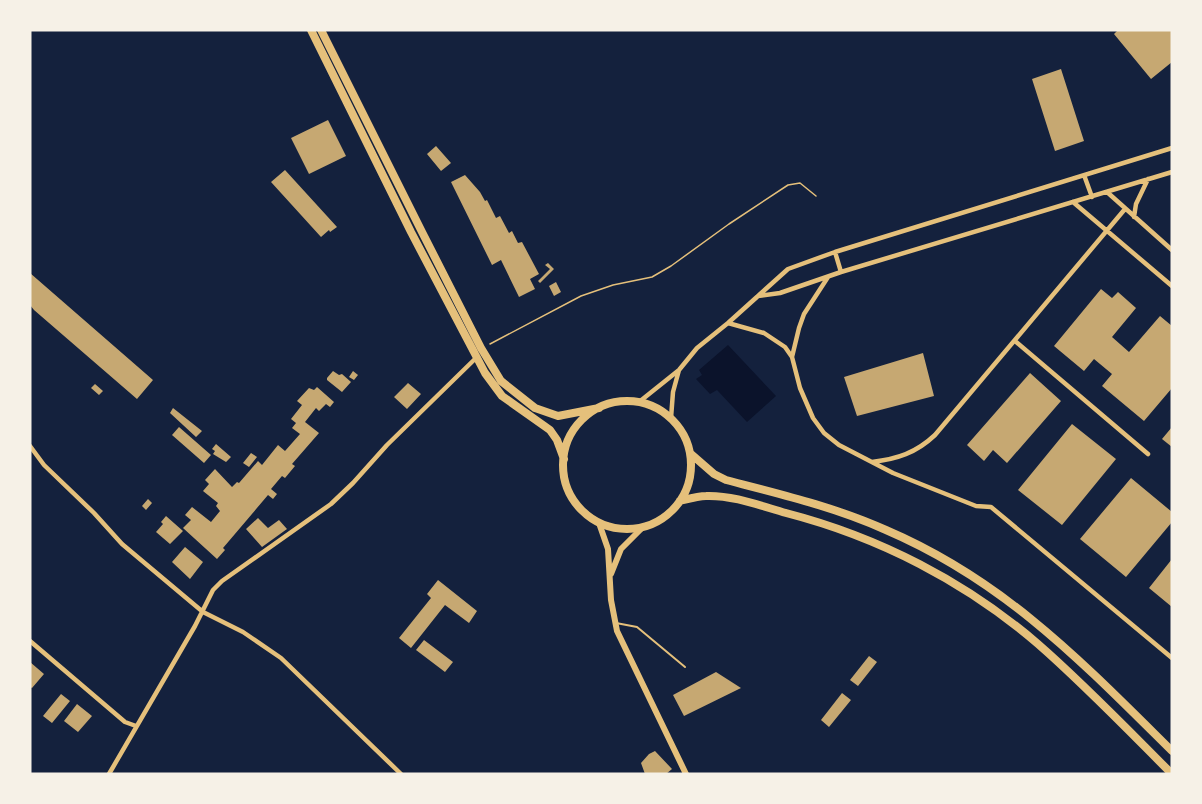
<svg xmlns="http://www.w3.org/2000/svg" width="1202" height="804" font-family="'Varela Round',sans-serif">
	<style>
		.water { fill: #0b132b }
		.building { fill: #c6a872 }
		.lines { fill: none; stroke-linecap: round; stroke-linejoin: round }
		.path { stroke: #e5c07b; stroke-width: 1.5 }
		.service { stroke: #e5c07b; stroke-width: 2 }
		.minor { stroke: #e5c07b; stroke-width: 4.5 }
		.tertiary { stroke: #e5c07b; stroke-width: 6 }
		.primary { stroke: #e5c07b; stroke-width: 8 }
	</style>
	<rect width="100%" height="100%" fill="#14213d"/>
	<path class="water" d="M728 345 776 396 747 422 717 390 710 394 696 379 702 375 699 370Z"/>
	<path class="building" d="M1118 30H1172V62L1151 79 1114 34Z
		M1061 69 1084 141 1055 151 1032 79Z
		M328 120 346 156 309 174 291 138Z
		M436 146 451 163 441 171 427 154Z
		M285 170 337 227 330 232 329 230 321 237 271 182Z
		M465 175 480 192 485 201 487 200 496 218 500 216 509 233 512 231 518 243 522 242 539 274 530 279 535 289 519 297 501 260 492 265 451 182Z
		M548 263 554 269 540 283 538 281 550 269 545 265Z
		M30 273 153 380 137 399 34 310 30 305Z
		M556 282 561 292 554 296 549 286Z
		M1101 289 1112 298 1118 292 1136 308 1112 337 1129 352 1160 316 1172 326V388L1144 421 1102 386 1112 374 1094 359 1084 371 1054 346Z
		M923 353 934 396 857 416 844 377Z
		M333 371 339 375 342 374 351 382 342 392 327 380V378Z
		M353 371 358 375 354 380 349 377Z
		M1030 373 1061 401 1007 463 993 450 984 461 967 445Z
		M408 383 421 394 407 409 394 397Z
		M95 384 103 391 99 395 91 388Z
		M317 387 334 402 330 407 326 404 319 411 316 408 305 422 319 433 292 464 295 466 285 478 282 476 271 489 277 494 273 499 268 495 223 548 225 550 217 559 183 528 191 520 185 515 192 507 211 522 220 511 216 506 218 503 203 491 209 484 205 480 215 469 232 487 237 482 239 483 258 461 262 465 278 445 285 451 300 434 292 428 296 423 291 419 302 405 297 401 309 388 314 390Z
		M173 408 202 431 196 437 170 413Z
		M1072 424 1116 459 1062 525 1018 490Z
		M179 427 211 455 204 463 172 435Z
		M1172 427V447L1162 439Z
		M216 444 231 457 226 462 213 454 215 451 212 449Z
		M251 453 257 457 249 467 243 463Z
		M1131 478 1172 512V522L1126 577 1080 539Z
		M148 499 152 503 146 510 142 506Z
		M166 516 183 531 170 544 156 532 163 524 161 522Z
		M258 518 268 528 279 520 287 529 262 547 246 529Z
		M185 547 203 562 190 579 172 562Z
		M1172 559V607L1149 588Z
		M438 580 477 611 469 623 445 605 411 648 399 638 431 598 427 594Z
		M424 640 453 662 445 672 416 650Z
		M869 656 877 662 858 686 850 680Z
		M30 662 44 674 32 688 30 687Z
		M716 672 741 688 684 716 673 695Z
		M842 693 851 700 829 727 821 720Z
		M61 694 70 701 52 723 43 716Z
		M77 704 92 716 78 732 64 721Z
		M655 751 672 769 666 774H645L641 763 649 754Z"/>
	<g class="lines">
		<path class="path" d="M490 344 581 296 613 285 652 277 671 266 729 224 788 185 800 183 816 196"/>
		<path class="service" d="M616 623 637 627 685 667"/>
		<path class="minor" d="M1084 175 1092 197
			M1107 192 1172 250
			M1073 202 1172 286
			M1134 217 1136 204 1148 179
			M835 252 841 272
			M758 296 780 293 841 272 1172 172
			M728 323 764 333 785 347 792 357 800 388 813 418 824 433 839 445 893 473 976 506 991 507 1172 658
			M1015 341 1148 454
			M792 357 799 328 804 314 828 277
			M639 402 679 370 697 348 728 323 788 269 835 252 1172 148
			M671 418 673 392 679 370
			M30 446 44 465 94 513 122 544 203 612 243 632 281 658 401 774
			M872 462C897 459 916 453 935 435L1125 209
			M30 641 125 722 136 726
			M109 774 195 626 213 590 222 581 331 504 353 483 387 445 477 357"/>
		<path class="tertiary" d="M599 523 608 549 611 600 617 631 686 774
			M611 574 621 549 643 527"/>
		<path class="primary" d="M311 30 411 232 485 373 502 396 550 430 557 440 564 459
			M321 30 422 232 481 348 501 381 535 408 558 416 599 408
			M563 465a64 64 0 1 1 128 0a64 64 0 1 1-128 0Z
			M691 454 714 474 726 480C780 494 835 507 886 530 1005 581 1082 662 1172 751
			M680 501C688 499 698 496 706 496 733 495 761 506 786 513 879 537 966 582 1038 644 1085 685 1128 730 1172 774"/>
	</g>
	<rect width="1202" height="804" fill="none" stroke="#f6f1e7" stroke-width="63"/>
</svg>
